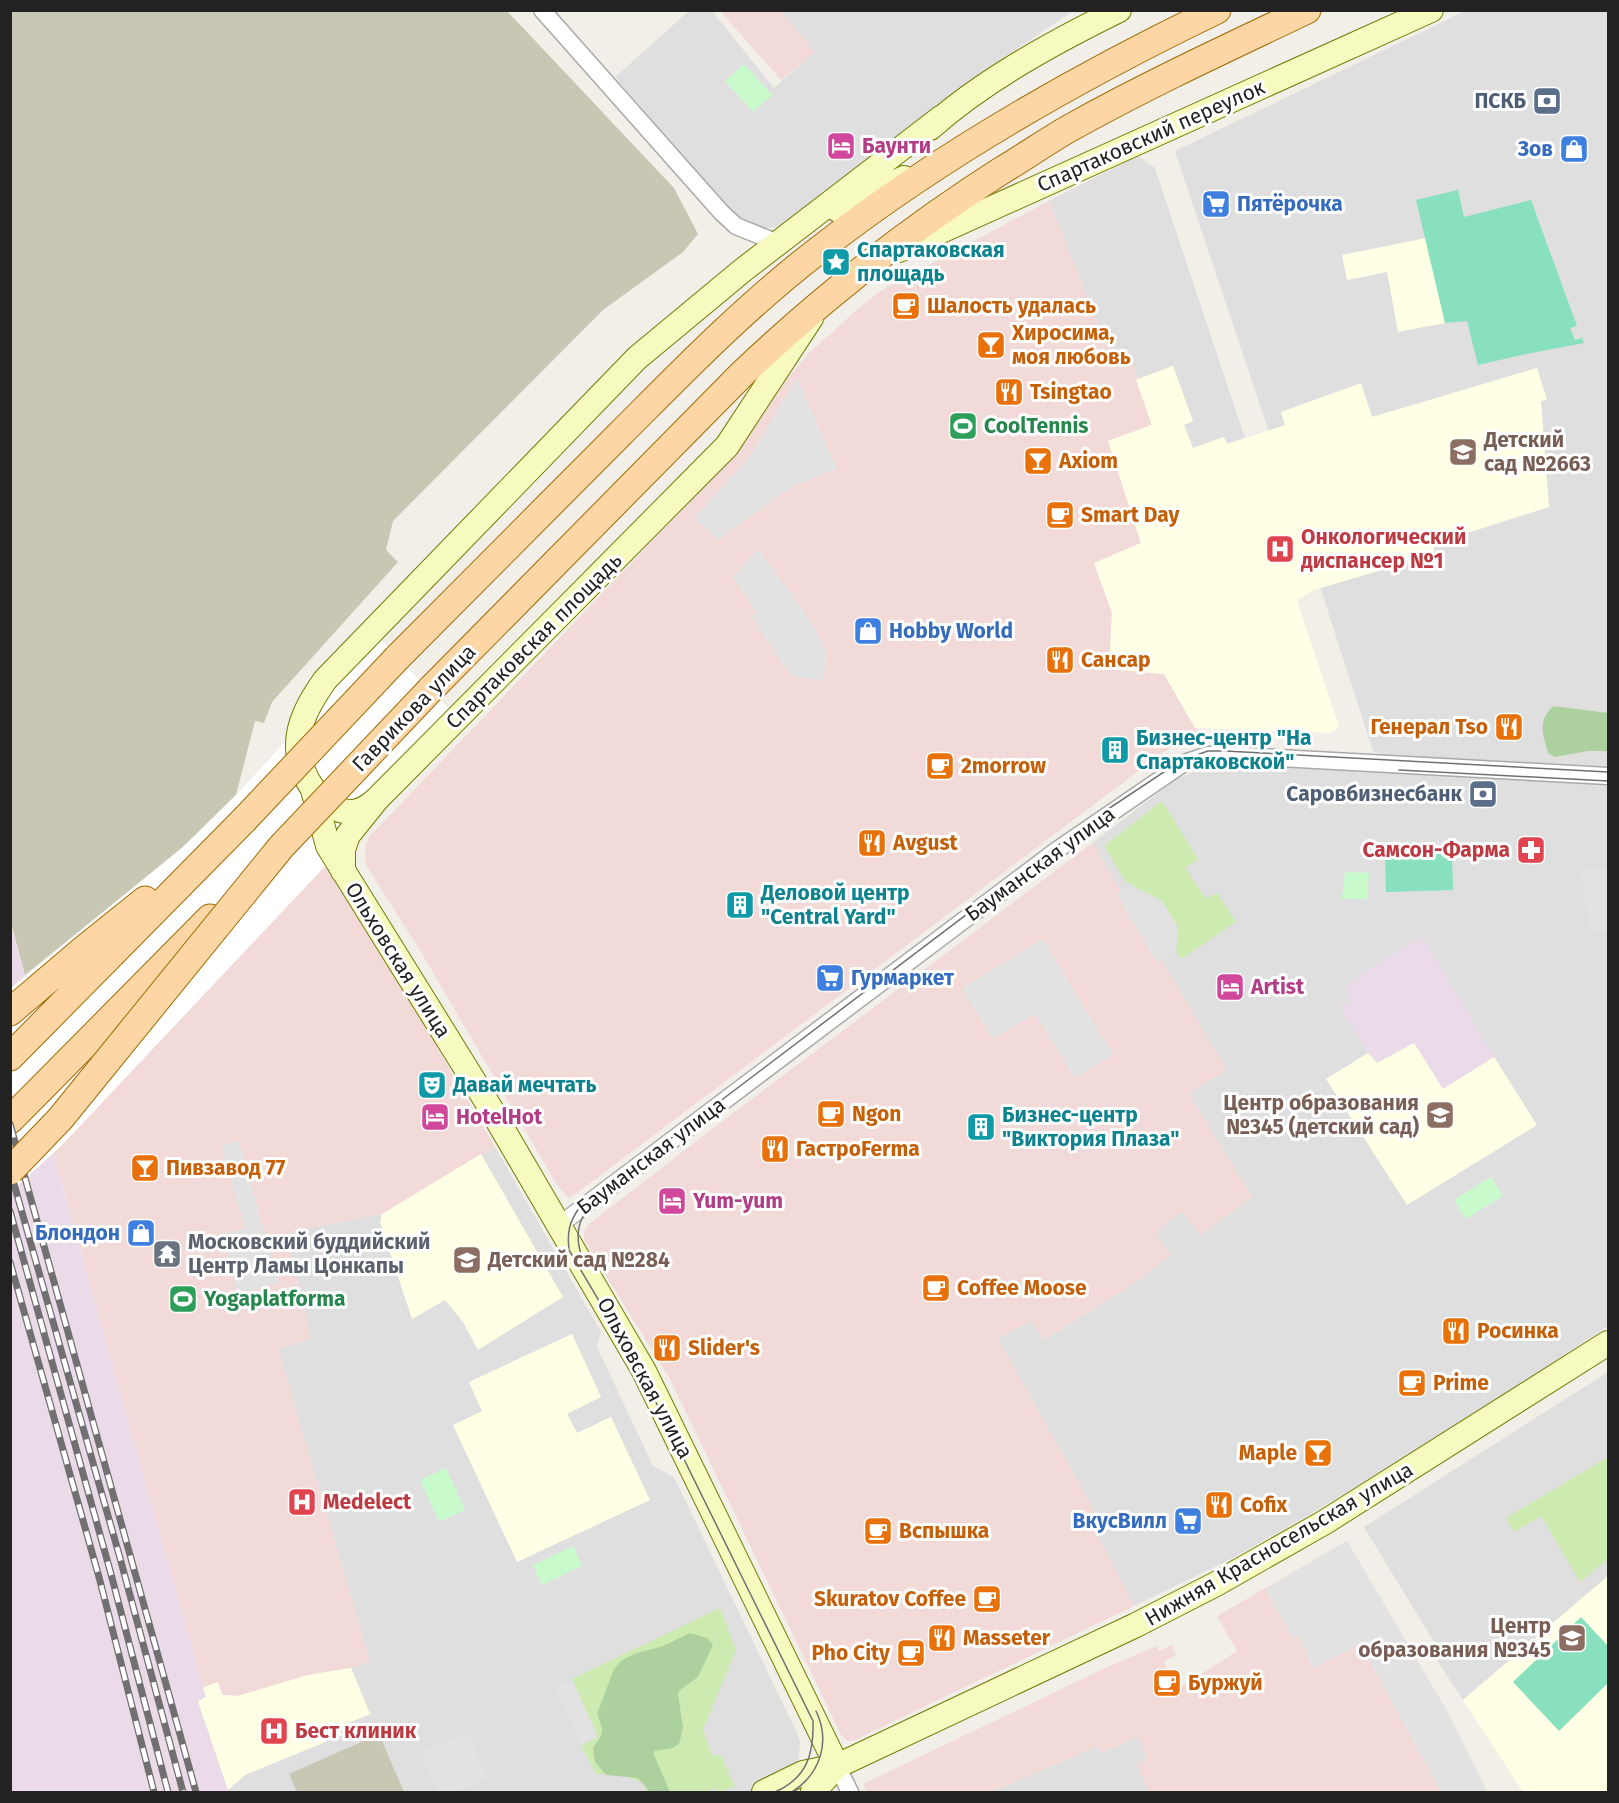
<svg xmlns="http://www.w3.org/2000/svg" width="1619" height="1803" font-family="'Fira Sans',sans-serif">
	<style>
		.residential { fill: #e0dfdf }
		.commercial { fill: #f2dad9 }
		.industrial { fill: #ebdbe8 }
		.education { fill: #ffffe5 }
		.construction { fill: #c7c7b4 }
		.grass { fill: #cdebb0 }
		.forest { fill: #add19e }
		.park { fill: #c8facc }
		.pitch { fill: #88e0be }
		.parking { fill: #e2e2e2 }
		.pier { fill: #fff }
		.lines { fill: none; stroke-linecap: round; stroke-linejoin: round }
		.street-casing { stroke: #a9a9a9; stroke-width: 19 }
		.secondary-casing { stroke: #707d05; stroke-width: 26 }
		.primary-casing { stroke: #a06b00; stroke-width: 29 }
		.street { stroke: #fff; stroke-width: 16 }
		.secondary { stroke: #f7fabf; stroke-width: 24 }
		.primary { stroke: #fcd6a4; stroke-width: 27 }
		.tram { stroke: #707070; stroke-width: 1.5 }
		.rail-casing { stroke: #707070; stroke-width: 7 }
		.rail { stroke: #fff; stroke-width: 4.5; stroke-dasharray: 14; stroke-linecap: butt }
		.primary-bridge-casing { stroke: #a06b00; stroke-width: 29; stroke-linecap: butt }
		.primary-bridge { stroke: #fcd6a4; stroke-width: 27 }
		.labels { text-anchor: middle; dominant-baseline: central; stroke-width: 6; stroke-linejoin: round; paint-order: stroke }
		.service-label { font-size: 21px; font-weight: bold; fill: #4e5e75; stroke: #fff; text-anchor: end }
		.street-label { font-size: 21px; fill: #222; stroke: #fff }
		.hotel-label { font-size: 21px; font-weight: bold; fill: #b23c85; stroke: #fff; text-anchor: start }
		.shop-label { font-size: 21px; font-weight: bold; fill: #366cbe; stroke: #fff; text-anchor: end }
		.culture-label { font-size: 21px; font-weight: bold; fill: #0d838f; stroke: #fff; text-anchor: start }
		.food-label { font-size: 21px; font-weight: bold; fill: #c56008; stroke: #fff; text-anchor: start }
		.leisure-label { font-size: 21px; font-weight: bold; fill: #27864d; stroke: #fff; text-anchor: start }
		.education-label { font-size: 21px; font-weight: bold; fill: #785e54; stroke: #fff; text-anchor: start }
		.health-label { font-size: 21px; font-weight: bold; fill: #be3a42; stroke: #fff; text-anchor: start }
		.worship-label { font-size: 21px; font-weight: bold; fill: #5b616d; stroke: #fff; text-anchor: start }
	</style>
	<rect width="100%" height="100%" fill="#f2efe9"/>
	<path class="residential" d="M689 11H712L774 88 814 52 782 12 784 11H1073L968 81 778 227 759 229 742 224 615 77Z
		M1465 11H1608V767L1382 755 1373 751 1304 537 1175 151Z
		M1138 156 1155 168 1245 438 1227 444 1224 437 1193 448 1184 425 1192 422 1173 366 1138 379 1129 353 1112 359 1049 201Z
		M1213 764 1608 784V1326L1437 1439 1305 1517 1233 1558 1134 1606 1089 1520 1096 1517 1086 1496 998 1339 1032 1320 1044 1340 1130 1286 1171 1255 1154 1232 1183 1211 1200 1235 1252 1197 1188 1093 1226 1070 1092 843 1178 778Z
		M495 1147 601 1332 597 1347 653 1466 674 1477 798 1735 800 1743 798 1763 784 1778 752 1792H229L228 1790 245 1775 341 1735 338 1727 370 1714 351 1668 370 1661 278 1349 311 1339 285 1233 382 1214Z
		M1608 1372V1576L1463 1700 1431 1651 1437 1647 1364 1527Z
		M1138 1737 1148 1760 1138 1765 1149 1792H991L1098 1746 1102 1752Z"/>
	<path class="commercial" d="M720 11H781L815 52 781 80Z
		M1049 201 1112 359 1129 353 1152 425 1108 441 1141 543 1094 563 1112 613 1109 668 1164 674 1200 736 1176 744 1161 754 569 1199 557 1185 421 952 366 865 365 848 369 837 731 459 784 382 809 353 860 307 885 288Z
		M1092 843 1227 1070 1188 1093 1252 1197 1200 1235 1182 1212 1155 1232 1171 1255 1130 1286 1043 1340 1032 1320 998 1339 1086 1496 1096 1517 1090 1521 1134 1606 855 1740 848 1741 841 1735 670 1379 584 1240V1232L589 1224 707 1133Z
		M327 864 390 966 495 1147 382 1214 286 1233 311 1339 278 1349 370 1661 351 1668 308 1675 238 1696 222 1695 218 1682 203 1688 52 1149 62 1145Z
		M1347 1541 1447 1711 1487 1792H1149L1137 1764 1148 1760 1138 1737 1101 1752 1098 1746 991 1792H867L863 1784 1107 1667 1156 1646 1159 1651 1172 1645 1176 1655 1164 1661 1175 1689 1184 1685 1237 1651 1217 1616Z"/>
	<path class="industrial" d="M10 923 25 975 52 1149 206 1697 198 1702 229 1792H11Z
		M1422 936 1494 1057 1443 1089 1376 1064 1340 1007 1351 1000 1344 986Z"/>
	<path class="education" d="M1426 238 1445 323 1398 332 1387 272 1347 280 1342 255Z
		M1173 366 1193 421 1184 425 1193 448 1224 437 1227 444 1285 425 1281 412 1361 383 1372 417 1537 368 1547 400 1541 401 1549 507 1433 544 1435 554 1311 591 1297 601 1339 726 1331 733 1195 728 1164 674 1109 669 1112 613 1094 563 1141 543 1108 441 1152 425 1136 380Z
		M1414 1043 1443 1089 1494 1057 1537 1125 1407 1205 1326 1079 1368 1053 1377 1063Z
		M481 1154 563 1297 478 1350 463 1322 445 1300 412 1319 380 1222 382 1214Z
		M572 1334 601 1397 567 1414 577 1433 611 1417 650 1500 517 1562 453 1425 482 1411 469 1382Z
		M1608 1576V1792H1523L1463 1700Z
		M351 1668 370 1714 339 1727 342 1735 245 1775 228 1790 198 1701 206 1697 203 1688 218 1682 222 1695 238 1696 308 1675Z"/>
	<path class="construction" d="M11 11H507L674 188 698 234 683 252 603 310 393 521 386 550 398 562 272 702 264 723 255 721 236 795 183 847 25 975 11 923Z
		M379 1734 404 1792H297L289 1774Z"/>
	<path class="grass" d="M1162 801 1198 859 1185 868 1206 899 1217 893 1236 922 1181 959 1176 952 1178 927 1162 901 1126 882 1104 846Z
		M1608 1457V1559L1580 1582 1541 1516 1514 1532 1506 1518Z
		M720 1608 736 1650 703 1730 712 1756 720 1754 735 1787 717 1792 715 1788 705 1792H647L642 1782 620 1775 596 1774 581 1745 598 1737 572 1679Z"/>
	<path class="forest" d="M1553 706 1608 713V751H1588L1555 757 1548 753C1543 734 1537 722 1553 706Z
		M690 1633 707 1638 713 1645 698 1677 680 1690 678 1694 683 1728 679 1744 672 1748 654 1751V1755L670 1792H650L638 1778 606 1775 595 1762 593 1748C604 1733 604 1731 597 1714L614 1669 621 1661 634 1654 663 1646Z"/>
	<path class="park" d="M744 64 772 95 753 112 725 81Z
		M1345 872 1369 873 1367 899H1342Z
		M1491 1177 1503 1196 1466 1219 1454 1200Z
		M446 1468 465 1510 439 1522 420 1480Z
		M573 1546 582 1566 542 1585 533 1565Z"/>
	<path class="pitch" d="M1458 190 1464 217 1531 200 1577 326 1570 328 1575 340 1582 338 1584 343 1526 354 1478 365 1467 321 1445 323 1416 200Z
		M1452 851 1453 890 1386 892 1385 853Z
		M1581 1617 1608 1646V1683L1559 1731 1513 1682Z"/>
	<path class="parking" d="M797 378 837 469 793 486 718 540 694 518 748 459Z
		M758 549 812 623 827 654 823 681 791 676 751 616 756 612 733 577Z
		M1580 869H1608V931H1590Z
		M1127 886 1162 901 1178 927 1176 952 1157 963 1117 895Z
		M1043 939 1113 1055 1075 1078 1035 1014 992 1039 962 988Z
		M239 1141 279 1283 238 1294 222 1235 245 1228 221 1146Z
		M1347 1541 1447 1711 1487 1792H1441L1360 1644 1313 1669 1306 1655 1308 1654 1298 1636 1293 1639 1265 1589Z
		M572 1679 598 1737 581 1745 555 1687Z
		M468 1732 487 1778 452 1792H437L421 1752Z"/>
	<path class="pier" d="M381 639 397 658 454 713 327 864 62 1145 11 1192V988L183 847 236 795Z"/>
	<g class="lines">
		<g class="street-casing">
			<path id="street" d="M542 10 721 212 736 226 778 243
				M558 1226 1057 850 1184 763 1208 755H1226L1608 776
				M837 1766 850 1792"/>
		</g>
		<g class="secondary-casing">
			<path id="secondary" d="M930 128C984 80 1054 42 1119 10
				M838 210 904 178
				M899 250 1431 10
				M313 790 328 846 485 1099 644 1371 837 1766
				M377 799C370 805 363 811 353 812 322 813 299 775 298 748 297 723 311 700 325 680L637 358 743 270 942 117
				M343 871V850L348 835 377 799 727 446 811 318
				M764 1792 803 1773 837 1766 1136 1625 1216 1584 1325 1522 1608 1343
				M813 1792 837 1766"/>
		</g>
		<g class="primary-casing">
			<path id="primary" d="M397 658C472 583 547 508 621 433 683 371 745 307 815 253 938 156 1076 78 1217 10
				M430 690 742 374C824 296 908 230 1004 169 1026 156 1047 141 1070 128 1147 85 1227 48 1307 10
				M10 1012 84 949 145 900
				M10 1057 244 820
				M10 1120 210 918"/>
		</g>
		<use href="#street" class="street"/>
		<use href="#secondary" class="secondary"/>
		<use href="#primary" class="primary"/>
		<path class="tram" d="M1399 770 1608 781
			M585 1263C576 1246 574 1222 590 1208
			M775 1792C807 1778 814 1754 813 1721L641 1372 569 1250C567 1232 569 1223 579 1208L1090 821 1182 760 1208 751H1225L1608 772
			M792 1792C820 1774 831 1742 816 1711"/>
		<g class="rail-casing">
			<path id="rail" d="M10 1124 196 1792
				M10 1170 120 1558 183 1792
				M10 1211 111 1574 168 1792
				M10 1262 99 1577 154 1792"/>
		</g>
		<use href="#rail" class="rail"/>
		<g class="primary-bridge-casing">
			<path id="primary-bridge" d="M244 820 397 658
				M10 1171 60 1119 281 847 430 690"/>
		</g>
		<use href="#primary-bridge" class="primary-bridge"/>
	</g>
	<defs>
		<g id="bank-square" transform="scale(1.5)"><rect x="-9" y="-9" width="18" height="18" rx="4" fill="#5c6f8a" stroke="#fff"/><path d="M-6-4H6V4H-6ZM0-2.3a2.3 2.3 0 1 0 0 4.6a2.3 2.3 0 1 0 0-4.6Z" fill="#fff"/></g>
		<g id="hotel-square" transform="scale(1.5)"><rect x="-9" y="-9" width="18" height="18" rx="4" fill="#d1479c" stroke="#fff"/><path d="M-6-4.5h1.5V1H6V5H4.5V3h-9V5H-6ZM-4 0a1.8 1.8 0 1 1 3.6 0ZM.5 0V-2.5h3Q6-2.5 6 0Z" fill="#fff"/></g>
		<g id="shop-square" transform="scale(1.5)"><rect x="-9" y="-9" width="18" height="18" rx="4" fill="#3f7fe0" stroke="#fff"/><path d="M-5-2.5h2.3a2.7 3.5 0 0 1 5.4 0H5L5.5 6h-11ZM-1.5-2.5h3a1.5 2.3 0 0 0-3 0Z" fill="#fff"/></g>
		<g id="supermarket-square" transform="scale(1.5)"><rect x="-9" y="-9" width="18" height="18" rx="4" fill="#3f7fe0" stroke="#fff"/><path d="M-6-5.5h2.5l.6 2H6L4.5 2H-2.5L-4.4-4H-6ZM-1.5 3.2a1.3 1.3 0 1 0 .1 0ZM3 3.2a1.3 1.3 0 1 0 .1 0Z" fill="#fff"/></g>
		<g id="sight-square" transform="scale(1.5)"><rect x="-9" y="-9" width="18" height="18" rx="4" fill="#0f9aa8" stroke="#fff"/><path d="M0-6L1.8-2.2L6-1.7L2.9 1.2L3.7 5.4L0 3.3L-3.7 5.4L-2.9 1.2L-6-1.7L-1.8-2.2Z" fill="#fff"/></g>
		<g id="cafe-square" transform="scale(1.5)"><rect x="-9" y="-9" width="18" height="18" rx="4" fill="#e8710a" stroke="#fff"/><path d="M-5.5-4.5H6V0H3Q3 3.5 0 3.5H-2.5Q-5.5 3.5-5.5 0ZM3-3.2v2h1.7v-2ZM-6 4.5H4V6H-6Z" fill="#fff"/></g>
		<g id="bar-square" transform="scale(1.5)"><rect x="-9" y="-9" width="18" height="18" rx="4" fill="#e8710a" stroke="#fff"/><path d="M-6-5H6L.8 .8V4.5H3.5V6h-7V4.5H-.8V.8Z" fill="#fff"/></g>
		<g id="restaurant-square" transform="scale(1.5)"><rect x="-9" y="-9" width="18" height="18" rx="4" fill="#e8710a" stroke="#fff"/><path d="M-5-6h1v4h1v-4h1v4h1v-4h1v5L-1.5 .5V6h-2V.5L-5-1ZM5-6V6H3V1.5H1.5Q1.5-4 5-6Z" fill="#fff"/></g>
		<g id="stadium-square" transform="scale(1.5)"><rect x="-9" y="-9" width="18" height="18" rx="4" fill="#2e9e5b" stroke="#fff"/><path d="M0-5a6.5 5 0 1 0 0 10a6.5 5 0 1 0 0-10ZM-3.5-1.8h7v3.6h-7Z" fill="#fff"/></g>
		<g id="school-square" transform="scale(1.5)"><rect x="-9" y="-9" width="18" height="18" rx="4" fill="#8d6e63" stroke="#fff"/><path d="M0-5L7-2L0 1L-7-2ZM-4 1L0 2.5L4 1V4Q0 6-4 4Z" fill="#fff"/></g>
		<g id="hospital-square" transform="scale(1.5)"><rect x="-9" y="-9" width="18" height="18" rx="4" fill="#e0444e" stroke="#fff"/><path d="M-5-5h3v3.5h4V-5h3V5h-3V1.5h-4V5h-3Z" fill="#fff"/></g>
		<g id="building-square" transform="scale(1.5)"><rect x="-9" y="-9" width="18" height="18" rx="4" fill="#0f9aa8" stroke="#fff"/><path d="M-4-6H4V6H1V3H-1V6H-4ZM-2.5-4.3h1.7v1.8h-1.7ZM.8-4.3h1.7v1.8H.8ZM-2.5-1h1.7V.8h-1.7ZM.8-1h1.7V.8H.8Z" fill="#fff"/></g>
		<g id="pharmacy-square" transform="scale(1.5)"><rect x="-9" y="-9" width="18" height="18" rx="4" fill="#e0444e" stroke="#fff"/><path d="M-2-6h4v4h4v4h-4v4h-4v-4h-4v-4h4Z" fill="#fff"/></g>
		<g id="theatre-square" transform="scale(1.5)"><rect x="-9" y="-9" width="18" height="18" rx="4" fill="#0f9aa8" stroke="#fff"/><path d="M-5-5.5Q0-4 5-5.5V0Q5 5 0 6Q-5 5-5 0ZM-3.3-2.5H-1v1.5H-3.3ZM1-2.5H3.3v1.5H1ZM-2.8 1Q0 5.5 2.8 1Z" fill="#fff"/></g>
		<g id="temple-square" transform="scale(1.5)"><rect x="-9" y="-9" width="18" height="18" rx="4" fill="#6b7280" stroke="#fff"/><path d="M0-6L5-2H3V0L6.5 2.5H4V6H1.5V3h-3V6H-4V2.5H-6.5L-3 0V-2H-5Z" fill="#fff"/></g>
	</defs>
	<g fill-rule="evenodd">
		<use href="#bank-square" x="1547" y="101"/>
		<use href="#hotel-square" x="841" y="146"/>
		<use href="#shop-square" x="1574" y="149"/>
		<use href="#supermarket-square" x="1216" y="204"/>
		<use href="#sight-square" x="836" y="262"/>
		<use href="#cafe-square" x="906" y="306"/>
		<use href="#bar-square" x="991" y="345"/>
		<use href="#restaurant-square" x="1009" y="392"/>
		<use href="#stadium-square" x="963" y="426"/>
		<use href="#school-square" x="1463" y="452"/>
		<use href="#bar-square" x="1038" y="461"/>
		<use href="#cafe-square" x="1060" y="515"/>
		<use href="#hospital-square" x="1280" y="549"/>
		<use href="#shop-square" x="868" y="631"/>
		<use href="#restaurant-square" x="1060" y="660"/>
		<use href="#restaurant-square" x="1509" y="727"/>
		<use href="#building-square" x="1115" y="750"/>
		<use href="#cafe-square" x="940" y="766"/>
		<use href="#bank-square" x="1483" y="794"/>
		<use href="#restaurant-square" x="872" y="843"/>
		<use href="#pharmacy-square" x="1531" y="850"/>
		<use href="#building-square" x="740" y="905"/>
		<use href="#supermarket-square" x="830" y="978"/>
		<use href="#hotel-square" x="1230" y="987"/>
		<use href="#theatre-square" x="432" y="1085"/>
		<use href="#cafe-square" x="831" y="1114"/>
		<use href="#school-square" x="1440" y="1115"/>
		<use href="#hotel-square" x="435" y="1117"/>
		<use href="#building-square" x="981" y="1127"/>
		<use href="#restaurant-square" x="775" y="1149"/>
		<use href="#bar-square" x="145" y="1168"/>
		<use href="#hotel-square" x="672" y="1201"/>
		<use href="#shop-square" x="141" y="1233"/>
		<use href="#temple-square" x="167" y="1254"/>
		<use href="#school-square" x="467" y="1260"/>
		<use href="#cafe-square" x="936" y="1288"/>
		<use href="#stadium-square" x="183" y="1299"/>
		<use href="#restaurant-square" x="1456" y="1331"/>
		<use href="#restaurant-square" x="667" y="1348"/>
		<use href="#cafe-square" x="1412" y="1383"/>
		<use href="#bar-square" x="1318" y="1453"/>
		<use href="#hospital-square" x="302" y="1502"/>
		<use href="#restaurant-square" x="1219" y="1505"/>
		<use href="#supermarket-square" x="1188" y="1521"/>
		<use href="#cafe-square" x="878" y="1531"/>
		<use href="#cafe-square" x="987" y="1599"/>
		<use href="#restaurant-square" x="942" y="1638"/>
		<use href="#school-square" x="1572" y="1638"/>
		<use href="#cafe-square" x="911" y="1653"/>
		<use href="#cafe-square" x="1167" y="1683"/>
		<use href="#hospital-square" x="274" y="1731"/>
	</g>
	<g class="labels">
		<g class="service-label">
			<text x="1526" y="101">ПСКБ</text>
			<text x="1462" y="794">Саровбизнесбанк</text>
		</g>
		<g class="street-label">
			<text transform="translate(1151 136) rotate(-24)">Спартаковский переулок</text>
			<text transform="translate(534 641) rotate(-45)">Спартаковская площадь</text>
			<text transform="translate(414 708) rotate(-46)">Гаврикова улица</text>
			<text transform="translate(1040 864) rotate(-36)">Бауманская улица</text>
			<text transform="translate(398 960) rotate(58)">Ольховская улица</text>
			<text transform="translate(651 1156) rotate(-37)">Бауманская улица</text>
			<text transform="translate(645 1378) rotate(62)">Ольховская улица</text>
			<text transform="translate(1279 1544) rotate(-30)">Нижняя Красносельская улица</text>
		</g>
		<g class="hotel-label">
			<text x="862" y="146">Баунти</text>
			<text x="1251" y="987">Artist</text>
			<text x="456" y="1117">HotelHot</text>
			<text x="693" y="1201">Yum-yum</text>
		</g>
		<g class="shop-label">
			<text x="1553" y="149">Зов</text>
			<text x="1237" y="204" text-anchor="start">Пятёрочка</text>
			<text x="889" y="631" text-anchor="start">Hobby World</text>
			<text x="851" y="978" text-anchor="start">Гурмаркет</text>
			<text x="120" y="1233">Блондон</text>
			<text x="1167" y="1521">ВкусВилл</text>
		</g>
		<g class="culture-label">
			<text x="857" y="250">Спартаковская<tspan x="857" dy="24">площадь</tspan></text>
			<text x="1136" y="738">Бизнес-центр "На<tspan x="1136" dy="24">Спартаковской"</tspan></text>
			<text x="761" y="893">Деловой центр<tspan x="761" dy="24">"Central Yard"</tspan></text>
			<text x="453" y="1085">Давай мечтать</text>
			<text x="1002" y="1115">Бизнес-центр<tspan x="1002" dy="24">"Виктория Плаза"</tspan></text>
		</g>
		<g class="food-label">
			<text x="927" y="306">Шалость удалась</text>
			<text x="1012" y="333">Хиросима,<tspan x="1012" dy="24">моя любовь</tspan></text>
			<text x="1030" y="392">Tsingtao</text>
			<text x="1059" y="461">Axiom</text>
			<text x="1081" y="515">Smart Day</text>
			<text x="1081" y="660">Сансар</text>
			<text x="1488" y="727" text-anchor="end">Генерал Tso</text>
			<text x="961" y="766">2morrow</text>
			<text x="893" y="843">Avgust</text>
			<text x="852" y="1114">Ngon</text>
			<text x="796" y="1149">ГастроFerma</text>
			<text x="166" y="1168">Пивзавод 77</text>
			<text x="957" y="1288">Coffee Moose</text>
			<text x="1477" y="1331">Росинка</text>
			<text x="688" y="1348">Slider's</text>
			<text x="1433" y="1383">Prime</text>
			<text x="1297" y="1453" text-anchor="end">Maple</text>
			<text x="1240" y="1505">Cofix</text>
			<text x="899" y="1531">Вспышка</text>
			<text x="966" y="1599" text-anchor="end">Skuratov Coffee</text>
			<text x="963" y="1638">Masseter</text>
			<text x="890" y="1653" text-anchor="end">Pho City</text>
			<text x="1188" y="1683">Буржуй</text>
		</g>
		<g class="leisure-label">
			<text x="984" y="426">CoolTennis</text>
			<text x="204" y="1299">Yogaplatforma</text>
		</g>
		<g class="education-label">
			<text x="1484" y="440">Детский<tspan x="1484" dy="24">сад №2663</tspan></text>
			<text x="1419" y="1103" text-anchor="end">Центр образования<tspan x="1419" dy="24">№345 (детский сад)</tspan></text>
			<text x="488" y="1260">Детский сад №284</text>
			<text x="1551" y="1626" text-anchor="end">Центр<tspan x="1551" dy="24">образования №345</tspan></text>
		</g>
		<g class="health-label">
			<text x="1301" y="537">Онкологический<tspan x="1301" dy="24">диспансер №1</tspan></text>
			<text x="1510" y="850" text-anchor="end">Самсон-Фарма</text>
			<text x="323" y="1502">Medelect</text>
			<text x="295" y="1731">Бест клиник</text>
		</g>
		<g class="worship-label">
			<text x="188" y="1242">Московский буддийский<tspan x="188" dy="24">Центр Ламы Цонкапы</tspan></text>
		</g>
	</g>
	<rect width="1619" height="1803" fill="none" stroke="#222222" stroke-width="24"/>
</svg>
